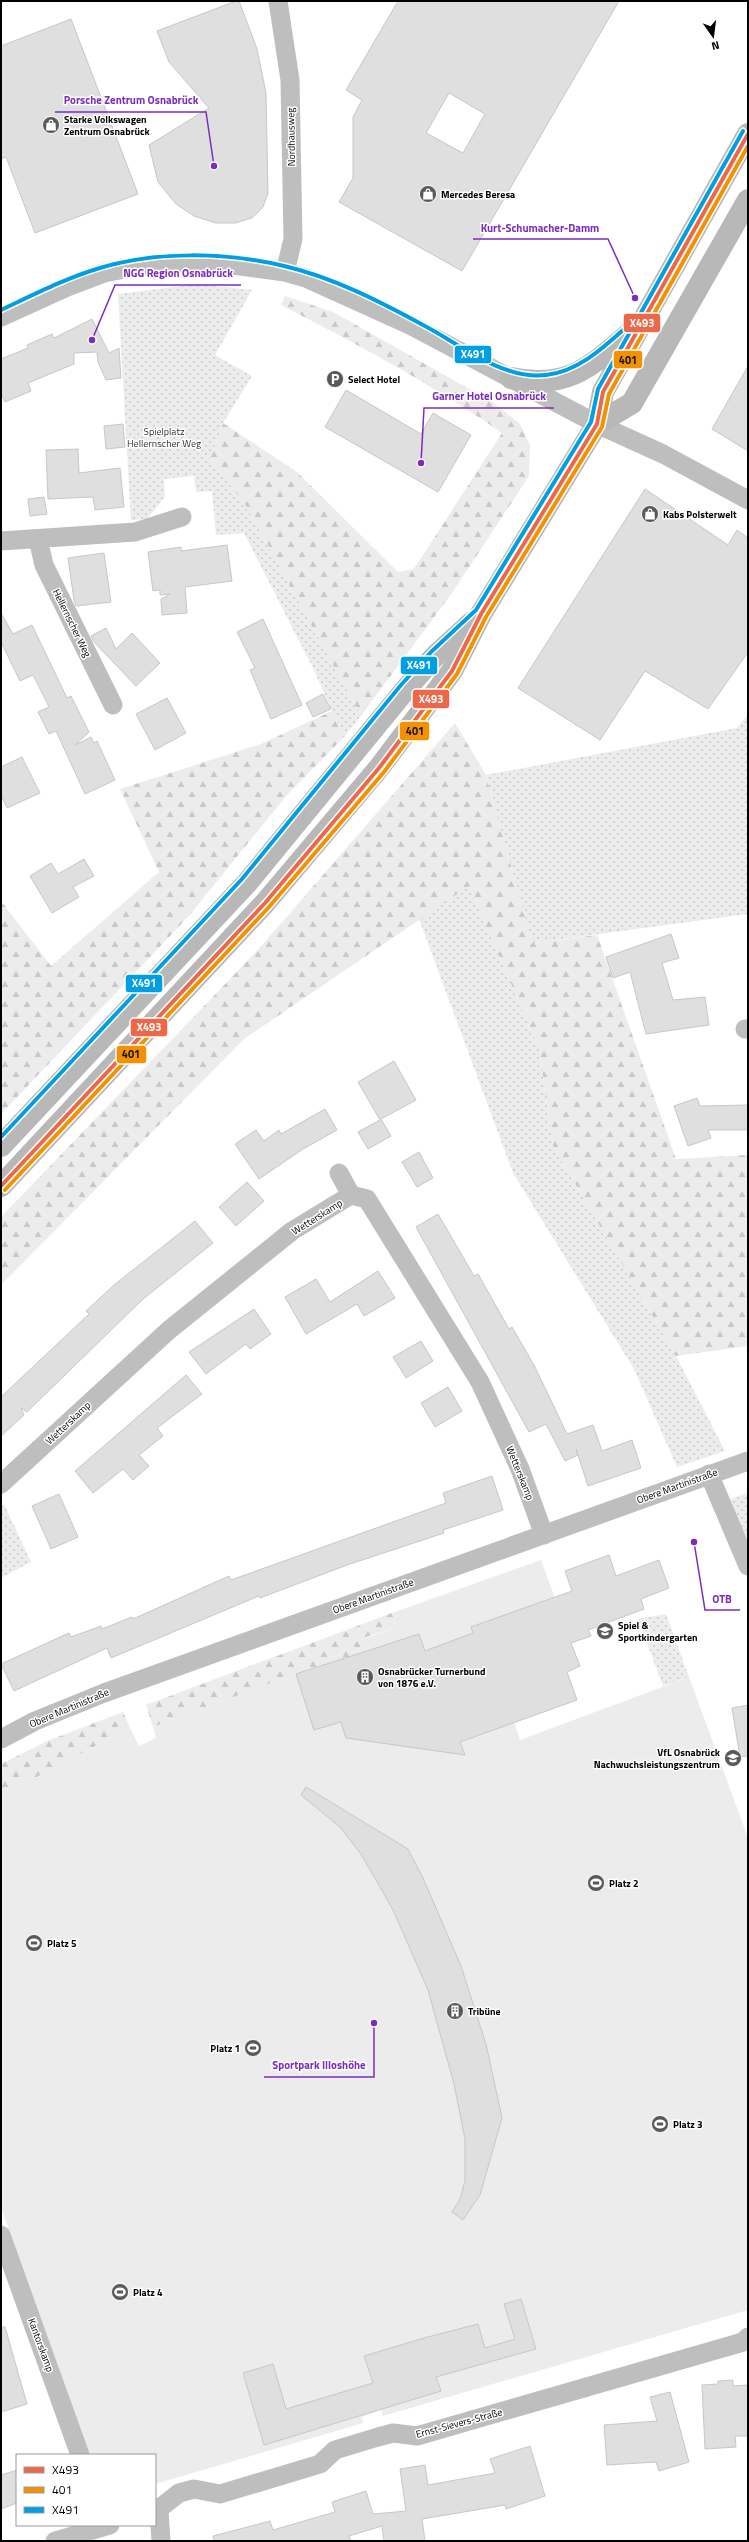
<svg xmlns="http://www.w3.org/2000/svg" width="749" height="2542" font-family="'Titillium Web',sans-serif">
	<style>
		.green { fill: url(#green-dots) }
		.forest { fill: url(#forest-firs) }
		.pitch { fill: #ececec }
		.building { fill: #dfdfdf; stroke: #c7c7c7; fill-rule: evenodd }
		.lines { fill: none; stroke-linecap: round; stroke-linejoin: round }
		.street { stroke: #bebebe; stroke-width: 19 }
		.secondary { stroke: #b8b8b8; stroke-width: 22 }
		.bus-1-casing { stroke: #fff; stroke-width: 7 }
		.bus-2-casing { stroke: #fff; stroke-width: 7 }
		.bus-3-casing { stroke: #fff; stroke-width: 7 }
		.bus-1 { stroke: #ed6849; stroke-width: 4 }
		.bus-2 { stroke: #f39100; stroke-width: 4 }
		.bus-3 { stroke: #009ee3; stroke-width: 4 }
		.labels { text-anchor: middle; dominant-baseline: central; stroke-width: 3; stroke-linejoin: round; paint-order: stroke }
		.poi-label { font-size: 10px; font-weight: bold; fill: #000; stroke: #fff; text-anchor: start }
		.street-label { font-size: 10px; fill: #000; stroke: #fff }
		.park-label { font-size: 10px; fill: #333; stroke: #fff }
		.leader { fill: none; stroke: #7b2cbf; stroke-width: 1.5 }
		.callout-dot { fill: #7b2cbf; stroke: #fff; stroke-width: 1.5 }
		.callout-label { font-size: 11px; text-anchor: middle; font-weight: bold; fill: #7b2cbf; stroke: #fff; stroke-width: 3; stroke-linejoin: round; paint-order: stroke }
		.line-badge { stroke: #fff; stroke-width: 1.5 }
		.badge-label { font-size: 11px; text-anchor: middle; font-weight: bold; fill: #fff }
		.pale-badge-label { font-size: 11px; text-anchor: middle; font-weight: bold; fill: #111 }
	</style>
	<defs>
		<pattern id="green-dots" width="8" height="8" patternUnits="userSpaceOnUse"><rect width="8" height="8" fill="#ececec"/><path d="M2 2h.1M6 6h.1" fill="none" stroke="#c9c9c9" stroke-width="1.8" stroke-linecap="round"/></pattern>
		<pattern id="forest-firs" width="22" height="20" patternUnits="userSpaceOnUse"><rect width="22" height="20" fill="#ececec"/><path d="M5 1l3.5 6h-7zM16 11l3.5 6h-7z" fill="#c9c9c9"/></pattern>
	</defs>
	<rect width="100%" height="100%" fill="#fff"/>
	<path class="green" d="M197 284 252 290 215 355 252 376 223 423 210 459 247 507 361 716 344 737 313 668 244 533 216 535 212 491 196 492 194 476 164 479 165 497 147 519 131 520 118 294Z
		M748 714V914L532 943 486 775 737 728Z
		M469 886 539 1049 553 1146 676 1356 725 1451 677 1467 634 1369 513 1173 419 919Z
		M748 1493V1536L743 1538 730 1499Z
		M4 1504 31 1562 1 1578V1507Z
		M666 1614 689 1677 663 1686 638 1619Z"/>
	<path class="forest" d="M285 296 333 312 494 403 520 424 530 445 529 476 452 593 361 716 247 507 210 459 223 423 297 472 398 572 414 569 502 433C432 384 357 344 281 305Z
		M334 710 344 737 287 795 188 917 1 1114V901L51 966 159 872 120 789 261 744Z
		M455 723 486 775 532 943 597 935 676 1159 748 1155V1346L676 1356 553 1146 539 1049 469 886 244 1039 1 1285V1217L257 951Z
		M392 1613 397 1627 366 1637 370 1650 296 1674 153 1727 146 1705Z
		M123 1712 130 1728 1 1796V1764L47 1741Z"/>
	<path class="pitch" d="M541 1560 580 1666 567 1672 577 1700 514 1722 520 1740 689 1677 748 1838V2310L383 2416 381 2410 362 2417 363 2423 155 2484V2455H89L1 2207V1796L130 1728 139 1746 156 1738 153 1727 296 1674 370 1650 366 1638 397 1627 392 1613Z"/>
	<path class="building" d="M236 1H239L257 49 266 93 268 193 263 207 252 218 235 223H216L194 216 176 204 158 182 149 145 209 108 169 62 157 31Z
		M398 1H619L462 271 339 202 353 178V117L362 100 346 90ZM449 93 485 114 463 153 426 133Z
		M71 19 138 194 35 233 6 157 1 159V46Z
		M92 319 109 353 119 348 121 378 106 380 98 362 97 352 74 353V364L28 383 31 391 5 402 1 393V359L28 348 27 345 52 334 54 338Z
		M748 366V451L712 429Z
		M346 390 421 434 433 413 471 435 438 492 325 427Z
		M123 424 125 447 106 449 104 426Z
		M78 449 79 473 120 468 124 507 95 510 93 497 48 499 46 450Z
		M645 489 728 545 737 530 748 538V652L708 709 645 671 600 740 518 688Z
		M44 497 47 514 30 516 28 499Z
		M227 545 232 581 185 587 187 613 162 615 161 599 170 594 160 595V590L153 591 148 552 181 547V551Z
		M104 553 111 602 76 606 74 600 68 558Z
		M1 613 13 634 32 625 67 698 71 696 89 732 75 745 91 737 94 743 97 741 115 780 85 794 56 731 49 734 38 712 49 707 33 675 20 681 1 642Z
		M263 619 302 705 271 719 250 670 255 668 237 632Z
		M106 628 116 649 132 633 160 663 136 686 94 642 91 636Z
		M323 694 331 709 313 717 306 703Z
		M167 698 186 733 155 750 136 714Z
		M22 757 40 793 7 808 1 795V767Z
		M84 859 94 876 73 887 79 897 52 913 30 876 51 863 58 874Z
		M671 934 679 958 662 963 673 1000 705 997 709 1025 646 1034 630 972 613 978 606 957Z
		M394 1061 416 1100 381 1119 391 1136 368 1149 358 1132 380 1120 358 1082Z
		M697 1098 700 1106 748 1105V1130H708L711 1138 688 1146 674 1106Z
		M325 1109 337 1130 303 1149 259 1179 235 1144 256 1130 264 1141 279 1130 281 1134Z
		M419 1152 433 1178 417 1187 402 1162Z
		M247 1182 264 1201 236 1226 219 1207Z
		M438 1214 474 1276 478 1274 509 1329 512 1327 535 1367 567 1434 593 1425 602 1451 632 1440 641 1468 588 1486 576 1449 578 1455 565 1461 546 1424 529 1432 416 1227Z
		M195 1221 213 1243 142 1300 27 1412 21 1408 24 1415 1 1436V1397L89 1314 86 1311 114 1285Z
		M378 1271 395 1298 364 1316 357 1304 306 1334 285 1297 316 1279 330 1302Z
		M254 1309 271 1334 250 1349 246 1344 206 1374 189 1352Z
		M421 1341 433 1361 406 1378 393 1357Z
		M186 1375 202 1394 157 1428 163 1436 139 1455 149 1466 133 1480 123 1469 93 1493 75 1471Z
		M448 1387 462 1411 435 1427 421 1403Z
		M492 1476 503 1510 443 1530 444 1533 347 1565 260 1598 259 1596 111 1658 107 1648 14 1691 1 1664 69 1633 71 1637 101 1626 102 1629 132 1617 133 1619 229 1576 231 1580 446 1503 443 1493Z
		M59 1494 78 1537 51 1549 32 1506Z
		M609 1555 616 1576 659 1560 669 1588 641 1599 644 1609 588 1630 591 1636 571 1643 580 1666 567 1672 577 1700 460 1742 465 1755 346 1738 341 1722 314 1730 296 1674 419 1634 425 1651 473 1633 471 1627 572 1591 565 1571Z
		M748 1705V1756L740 1757 732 1708Z
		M306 1787 408 1849 423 1878 461 1966 486 2044 502 2118 480 2195 463 2220 452 2212 460 2199 465 2181V2139L454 2084 428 1990 393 1910 361 1854 340 1827 301 1795Z
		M521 2299 536 2349 436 2377 441 2391 264 2445 243 2373 273 2364 286 2409 373 2383 364 2356 424 2338 478 2324 485 2348 515 2339 504 2304Z
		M1 2327H5L27 2404 1 2412Z
		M733 2380V2386L748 2385V2436H735L736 2447 705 2449 702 2385 718 2384V2381Z
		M670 2392 689 2462 659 2471 656 2462 607 2465 604 2425 657 2421 650 2397Z
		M530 2446 545 2496 506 2509 505 2505 422 2519 425 2541H384L382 2526 349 2536 351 2541H214L213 2536 270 2521 273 2530 335 2512 332 2502 366 2491 373 2514 406 2511 400 2469 425 2465 428 2485 495 2473 490 2459Z
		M17 2470V2503L1 2509V2475Z"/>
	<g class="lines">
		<path class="street" d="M278 1 290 80 293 239 285 272
			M1 317 67 287 104 273 141 266 176 262 218 263 285 272 306 278 410 325 597 424 663 454 748 500
			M38 539 44 565 113 705
			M1 541 135 532 182 517
			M745 1029H748
			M339 1173 351 1195
			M709 1474 748 1566
			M1 1484 169 1330 292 1231 351 1195 367 1199 480 1382 520 1469 544 1535
			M1 1739 35 1721 104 1693 748 1461
			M1 2235 80 2455
			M159 2511 161 2541
			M155 2512 179 2493 194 2489 220 2494 320 2464 335 2450 378 2437 393 2433 417 2436 743 2342 748 2337
			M55 2541 110 2525"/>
		<path class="secondary" d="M511 378C567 390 590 367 630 333
			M597 424 632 403 748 200
			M1 1146 247 883 406 689 435 656 471 623
			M1 1186 265 903 379 768 452 671 481 614 597 424 603 392 748 134"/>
		<g class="bus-1-casing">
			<path id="bus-1" d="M1 1186 265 903 379 768 452 671 481 614 597 424 603 392 748 134"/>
		</g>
		<g class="bus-2-casing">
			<path id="bus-2" d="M5 1190 269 907 384 772 457 674 486 617 602 427 609 394 748 146"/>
		</g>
		<g class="bus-3-casing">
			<path id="bus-3" d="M1 310C33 295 66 278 100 268 157 251 226 252 284 266 332 277 379 301 423 325 460 344 502 380 546 375 576 372 601 350 623 330
				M1 1137 242 879 401 685 431 652 476 610 591 422 598 389 743 131"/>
		</g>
		<use href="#bus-1" class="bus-1"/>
		<use href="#bus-2" class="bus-2"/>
		<use href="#bus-3" class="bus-3"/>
	</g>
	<defs>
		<g id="shop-disc" transform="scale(0.9)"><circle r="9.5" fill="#595959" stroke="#fff"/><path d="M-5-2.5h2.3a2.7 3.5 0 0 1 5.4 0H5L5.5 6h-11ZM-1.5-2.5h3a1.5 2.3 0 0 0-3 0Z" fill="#fff"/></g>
		<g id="parking-disc" transform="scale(0.9)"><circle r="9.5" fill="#595959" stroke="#fff"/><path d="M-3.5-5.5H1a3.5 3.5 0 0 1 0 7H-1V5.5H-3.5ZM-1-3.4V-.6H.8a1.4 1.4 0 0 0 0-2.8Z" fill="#fff"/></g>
		<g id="school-disc" transform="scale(0.9)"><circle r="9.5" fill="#595959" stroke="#fff"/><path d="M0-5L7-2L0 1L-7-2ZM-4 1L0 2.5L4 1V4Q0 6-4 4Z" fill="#fff"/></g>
		<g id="building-disc" transform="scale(0.9)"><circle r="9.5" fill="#595959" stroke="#fff"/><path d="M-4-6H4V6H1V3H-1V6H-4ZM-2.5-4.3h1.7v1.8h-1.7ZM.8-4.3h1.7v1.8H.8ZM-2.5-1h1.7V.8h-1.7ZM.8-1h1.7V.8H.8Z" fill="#fff"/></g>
		<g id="stadium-disc" transform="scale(0.9)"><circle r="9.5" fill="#595959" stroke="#fff"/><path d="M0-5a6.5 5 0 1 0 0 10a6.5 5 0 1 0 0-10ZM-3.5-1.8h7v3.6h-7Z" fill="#fff"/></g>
	</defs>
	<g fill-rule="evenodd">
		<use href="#shop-disc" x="51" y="125"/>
		<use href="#shop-disc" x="428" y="194"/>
		<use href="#parking-disc" x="335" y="379"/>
		<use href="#shop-disc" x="650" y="514"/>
		<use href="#school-disc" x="605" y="1631"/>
		<use href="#building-disc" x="365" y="1677"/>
		<use href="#school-disc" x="733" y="1758"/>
		<use href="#stadium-disc" x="596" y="1883"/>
		<use href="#stadium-disc" x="34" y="1943"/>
		<use href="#building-disc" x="455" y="2011"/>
		<use href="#stadium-disc" x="253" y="2048"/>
		<use href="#stadium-disc" x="660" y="2124"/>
		<use href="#stadium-disc" x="120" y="2292"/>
	</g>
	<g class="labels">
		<g class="poi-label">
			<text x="64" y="119">Starke Volkswagen<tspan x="64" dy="12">Zentrum Osnabrück</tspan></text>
			<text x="441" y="194">Mercedes Beresa</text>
			<text x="348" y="379">Select Hotel</text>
			<text x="663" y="514">Kabs Polsterwelt</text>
			<text x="618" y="1625">Spiel &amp;<tspan x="618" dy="12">Sportkindergarten</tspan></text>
			<text x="378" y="1671">Osnabrücker Turnerbund<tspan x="378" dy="12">von 1876 e.V.</tspan></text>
			<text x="720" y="1752" text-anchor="end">VfL Osnabrück<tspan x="720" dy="12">Nachwuchsleistungszentrum</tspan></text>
			<text x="609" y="1883">Platz 2</text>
			<text x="47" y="1943">Platz 5</text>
			<text x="468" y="2011">Tribüne</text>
			<text x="240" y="2048" text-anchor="end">Platz 1</text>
			<text x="673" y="2124">Platz 3</text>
			<text x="133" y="2292">Platz 4</text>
		</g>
		<g class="street-label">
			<text transform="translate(291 137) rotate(-91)">Nordhausweg</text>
			<text transform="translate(72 623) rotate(64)">Hellernscher Weg</text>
			<text transform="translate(317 1217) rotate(-32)">Wetterskamp</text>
			<text transform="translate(68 1423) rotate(-43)">Wetterskamp</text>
			<text transform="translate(520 1473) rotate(68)">Wetterskamp</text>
			<text transform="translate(677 1486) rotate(-20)">Obere Martinistraße</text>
			<text transform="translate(373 1596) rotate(-20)">Obere Martinistraße</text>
			<text transform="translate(69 1708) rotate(-23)">Obere Martinistraße</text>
			<text transform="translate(41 2345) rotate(70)">Kantorskamp</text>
			<text transform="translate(459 2423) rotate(-15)">Ernst-Sievers-Straße</text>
		</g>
		<g class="park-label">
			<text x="164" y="431">Spielplatz<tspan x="164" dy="12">Hellernscher Weg</tspan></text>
		</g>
	</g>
	<path class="leader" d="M214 166L206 112H55M635 298L608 239H473M92 340L115 285H241M421 463L424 408H554M694 1542L705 1610H740M374 2023L374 2077H264"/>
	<g class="callout-dot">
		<circle cx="214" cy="166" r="4"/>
		<circle cx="635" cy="298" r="4"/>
		<circle cx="92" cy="340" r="4"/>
		<circle cx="421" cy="463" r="4"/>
		<circle cx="694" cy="1542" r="4"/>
		<circle cx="374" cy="2023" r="4"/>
	</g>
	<g class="callout-label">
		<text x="131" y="104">Porsche Zentrum Osnabrück</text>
		<text x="540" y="232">Kurt-Schumacher-Damm</text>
		<text x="178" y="277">NGG Region Osnabrück</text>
		<text x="489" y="400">Garner Hotel Osnabrück</text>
		<text x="722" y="1603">OTB</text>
		<text x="319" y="2069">Sportpark Illoshöhe</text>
	</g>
	<g class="line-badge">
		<rect x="623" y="313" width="38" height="20" rx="4" fill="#ed6849"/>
		<rect x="454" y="345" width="38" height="19" rx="4" fill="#009ee3"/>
		<rect x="613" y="350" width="30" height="19" rx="4" fill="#f39100"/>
		<rect x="400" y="656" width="38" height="19" rx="4" fill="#009ee3"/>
		<rect x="412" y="689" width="38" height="20" rx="4" fill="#ed6849"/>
		<rect x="399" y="721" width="31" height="20" rx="4" fill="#f39100"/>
		<rect x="125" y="974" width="38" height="19" rx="4" fill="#009ee3"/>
		<rect x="130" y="1018" width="38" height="19" rx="4" fill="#ed6849"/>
		<rect x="116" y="1045" width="31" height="19" rx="4" fill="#f39100"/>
	</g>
	<g class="badge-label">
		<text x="642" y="327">X493</text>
		<text x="473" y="358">X491</text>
		<text x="419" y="669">X491</text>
		<text x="431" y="703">X493</text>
		<text x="144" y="987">X491</text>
		<text x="149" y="1031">X493</text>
	</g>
	<g class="pale-badge-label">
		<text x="628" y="364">401</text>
		<text x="415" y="735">401</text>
		<text x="131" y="1058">401</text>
	</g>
	<rect width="749" height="2542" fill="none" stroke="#000000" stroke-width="4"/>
	<rect x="16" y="2454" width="140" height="72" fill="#ffffff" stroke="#999999"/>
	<rect x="24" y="2467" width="20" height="6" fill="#ed6849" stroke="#999999"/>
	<text x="52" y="2474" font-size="12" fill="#000000">X493</text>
	<rect x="24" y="2487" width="20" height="6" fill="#f39100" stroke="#999999"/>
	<text x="52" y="2494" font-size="12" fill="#000000">401</text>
	<rect x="24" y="2507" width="20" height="6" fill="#009ee3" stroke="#999999"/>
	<text x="52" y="2514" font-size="12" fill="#000000">X491</text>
	<g transform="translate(713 36) rotate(166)" stroke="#ffffff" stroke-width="3" paint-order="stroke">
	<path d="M0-3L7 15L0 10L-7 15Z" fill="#000000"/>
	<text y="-6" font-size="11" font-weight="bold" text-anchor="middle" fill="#000000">N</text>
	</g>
</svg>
